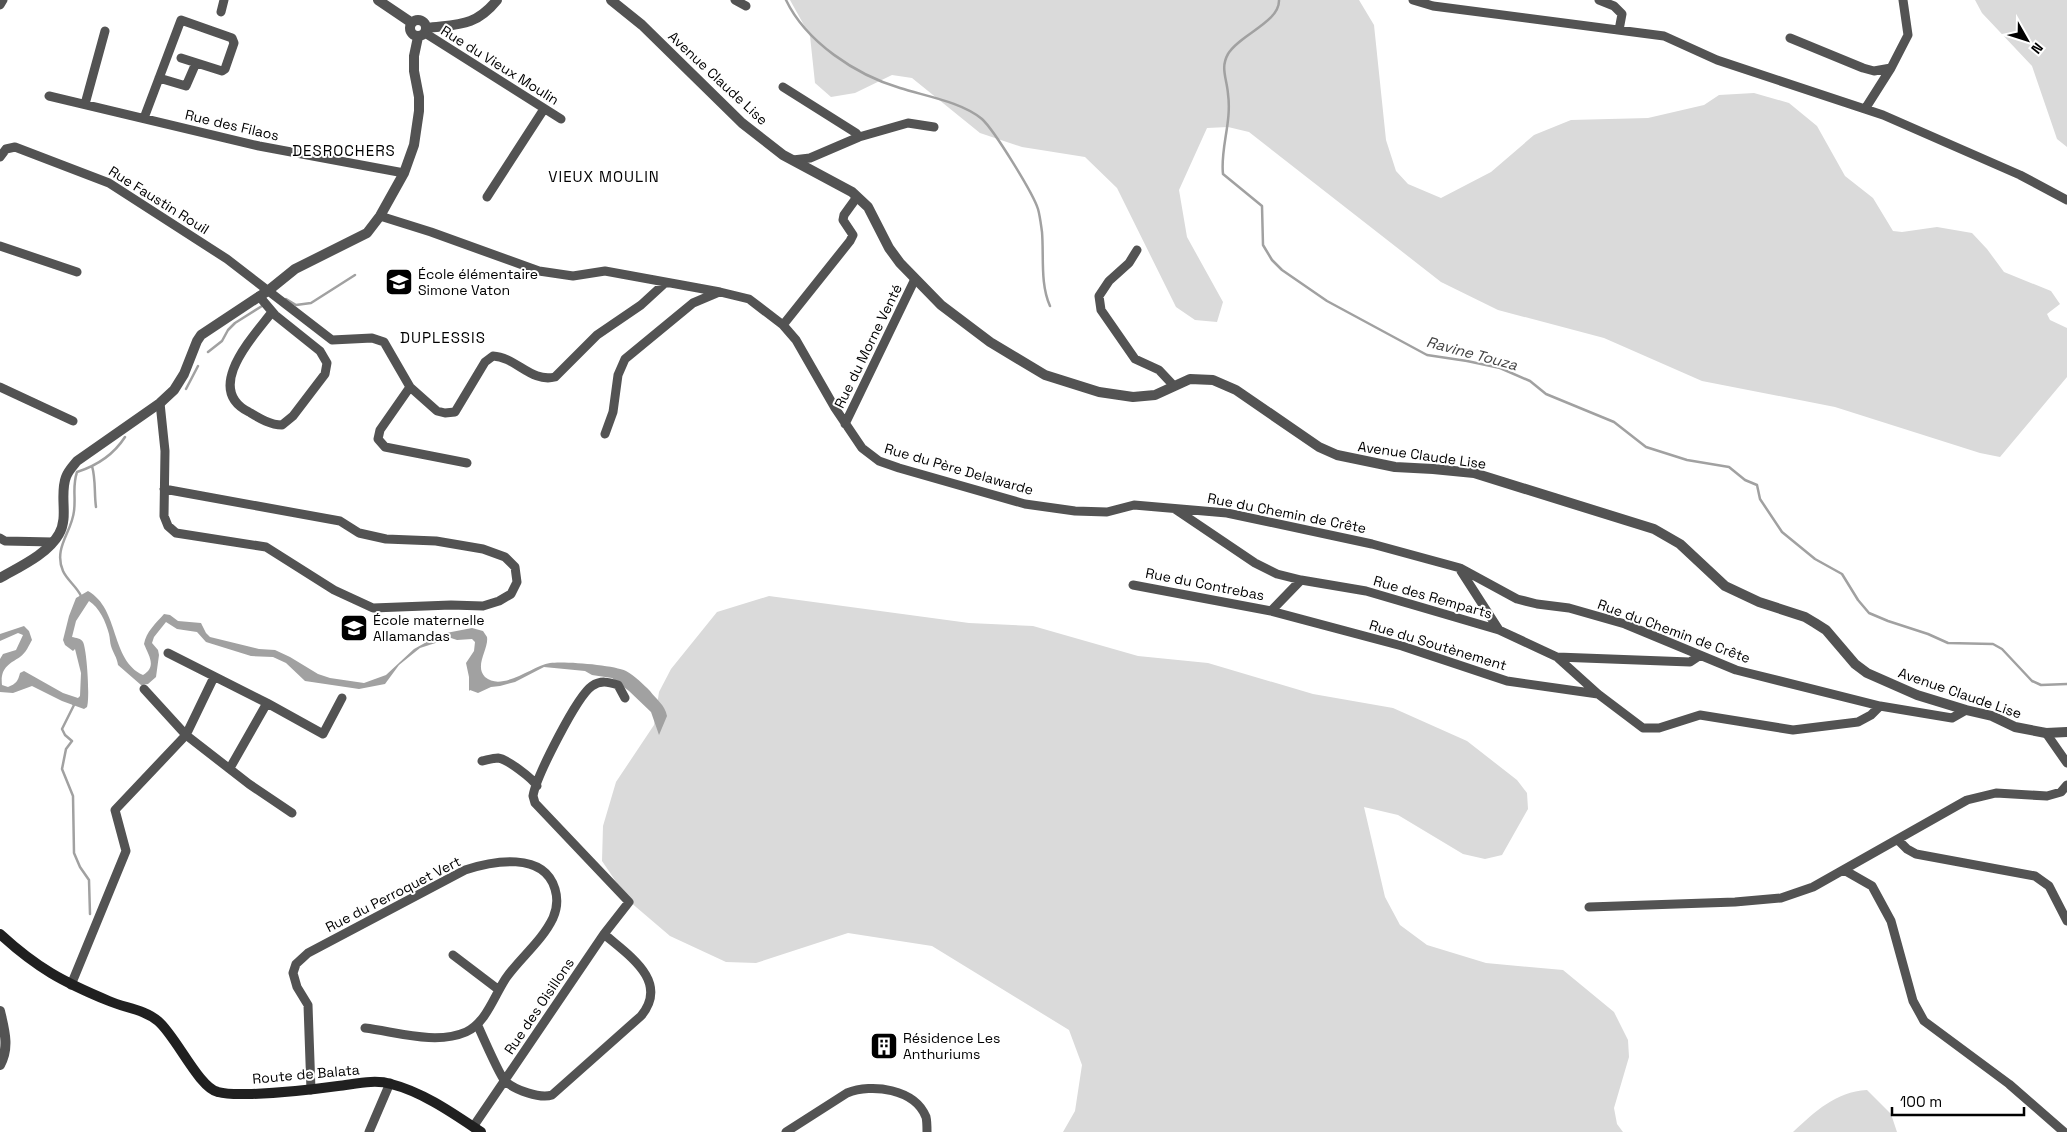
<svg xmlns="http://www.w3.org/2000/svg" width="2067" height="1132" font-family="'Space Grotesk',sans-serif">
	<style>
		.green { fill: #dadada }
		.water { fill: #a1a1a1 }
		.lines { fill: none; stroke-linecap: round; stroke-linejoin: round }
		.stream { stroke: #a1a1a1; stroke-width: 2.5 }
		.minor { stroke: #535353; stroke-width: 9 }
		.tertiary { stroke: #535353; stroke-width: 10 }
		.secondary { stroke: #202020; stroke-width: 10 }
		.labels { text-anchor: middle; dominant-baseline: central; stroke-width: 4; stroke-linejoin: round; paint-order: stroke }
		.street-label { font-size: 14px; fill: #000; stroke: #fff }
		.poi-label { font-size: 14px; fill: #000; stroke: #fff; text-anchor: start }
		.neighbourhood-label { font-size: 15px; letter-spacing: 1px; fill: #000; stroke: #fff }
		.water-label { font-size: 15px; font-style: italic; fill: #424242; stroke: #fff }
	</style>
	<rect width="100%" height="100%" fill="#fff"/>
	<path class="green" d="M790 0H1359L1374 25 1386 140 1396 171 1408 184 1441 198 1491 172 1534 135 1571 120 1648 118 1704 105 1719 95 1754 93 1789 103 1817 126 1845 176 1873 198 1893 231 1902 232 1937 227 1972 233 1987 249 2004 272 2051 291 2060 304 2047 314 2050 320 2067 328V377L2000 457 1980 453 1835 407 1702 381 1604 338 1498 310 1441 282 1249 132 1228 127 1207 128 1179 190 1187 237 1223 302 1217 322 1195 320 1176 307 1117 188 1085 157 1022 147 980 133 912 78 892 75 855 93 831 97 815 83 810 36Z
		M1975 0H2067V147L2057 139 2032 66 1982 13Z
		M769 596 969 623 1033 626 1138 656 1208 663 1313 694 1393 708 1467 741 1517 780 1527 793 1528 809 1502 855 1485 859 1463 854 1398 815 1364 807 1385 897 1400 925 1427 945 1486 963 1563 970 1614 1012 1628 1040 1629 1057 1614 1108 1617 1124 1623 1132H1063L1075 1111 1082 1065 1069 1030 932 946 848 933 756 963 726 962 670 936 629 901 602 861 603 826 616 782 654 725 659 692 671 669 717 612Z
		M1867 1090 1891 1114 1897 1132H1793C1816 1111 1835 1092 1867 1090Z"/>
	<path class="water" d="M88 591C120 609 110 660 143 675 157 667 149 656 144 644 146 632 156 623 164 614L170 615 178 621 201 623 206 633 210 637 259 649 275 650 290 657 318 674 330 678 364 683 386 675 414 649 441 634 472 628 483 631 487 637C489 649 474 666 485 677 502 692 532 666 550 663 564 661 614 665 626 671 635 676 643 684 650 691 656 699 665 705 667 716L659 735 651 712 629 691 612 678 592 675 585 671 544 667 515 682 500 686 491 687 478 693 470 690 469 691V677L466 663 474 651 475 642 472 639 457 640 451 638 420 648 399 665 385 684 359 689 305 681 286 663 273 657 251 656 206 642 197 632 177 629 166 622 154 637 152 643 158 650 159 655 156 677 148 684 141 685 118 665C117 657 113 653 111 646 110 643 110 638 109 634 106 622 99 607 89 601L76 621 72 637C76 638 81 638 83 642 87 650 90 698 87 707L84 709 62 701 32 686 13 693 0 692V659L3 654 16 650 23 635 18 633 0 641V634L24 626 29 631 32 640C29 645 26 653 20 657 9 664 0 668 2 685L8 687C16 684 18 681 20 673L24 671 63 693 78 698 80 696 81 673 75 649 73 651 65 645 63 640 69 616 76 598Z"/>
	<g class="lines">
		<path class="stream" d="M786 0C806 42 856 75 900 88 925 96 962 102 982 119 994 130 1033 193 1038 209 1040 216 1041 225 1042 232 1044 256 1040 284 1050 306
			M1279 0C1280 22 1239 35 1228 54 1220 68 1227 79 1228 94 1232 122 1220 149 1223 174L1262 206 1263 245 1272 260 1282 270 1327 301 1427 355 1467 361 1500 368 1530 381 1546 394 1614 422 1646 447 1687 460 1729 467 1745 480 1757 485 1760 499 1782 532 1815 559 1842 574 1858 600 1869 613 1888 621 1928 634 1948 643 1993 644 2002 649 2032 681 2041 685 2067 684
			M286 299 296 305 311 303 355 275
			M208 352 222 341 228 330 235 323 262 306
			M186 389 198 366
			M92 466C96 480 94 493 96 507
			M81 596C77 587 67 580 63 571 53 548 72 532 74 511 76 496 72 487 77 472 96 466 114 454 125 437
			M72 702 74 705 62 729 65 735 72 741 66 749 62 769 73 796 74 853 80 867 89 880 90 914"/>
		<path class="minor" d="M735 0 746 6
			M1413 0 1433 6 1664 36 1717 60 1883 115 2020 175 2067 200
			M1599 0 1614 6 1622 14 1619 30
			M0 5 3 0
			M221 12 224 0
			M425 33 561 119
			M1790 38 1863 68 1874 71 1891 68
			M159 78 186 86 196 63
			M783 87 856 133 859 137 810 158 793 160
			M49 96 259 146 404 173
			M85 104 105 31
			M1865 109 1891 68 1908 35 1903 0
			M144 118 181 20 232 38 234 43 225 69 222 71 181 58
			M859 137 908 123 934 127
			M0 157 6 149 15 147 109 183 227 259 332 340 372 338 384 342 410 387 437 411 445 413 455 412 485 362 493 356C516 357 531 383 555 377L597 335 641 305 665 283
			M487 197 544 109
			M380 216 431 232 539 271 573 276 605 271 720 292 749 299 783 325 796 340 835 408 862 448 879 461 899 468 1025 504 1075 511 1107 512 1134 505 1227 513 1372 544 1460 568 1517 599 1537 604 1569 608 1625 624 1736 670 1880 706 1952 718 1966 710
			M0 246 77 272
			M1137 250 1129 263 1109 281 1099 296 1101 310 1135 359 1159 370 1174 386
			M259 296 275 315 320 351 327 363 325 374 293 416 282 425C270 425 259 418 249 412 203 389 253 337 272 312
			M783 325 850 241 853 235 843 220 844 215 857 197
			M0 387 73 421
			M410 387 380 430 378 439 385 447 467 463
			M160 403 165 451 164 516 168 526 176 533 266 547 334 590 373 608 451 605 483 606 499 601 511 594 517 582 515 567 505 557 483 549 436 541 386 539 359 533 340 521 164 489
			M845 424 915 279
			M605 434 613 412 618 375 625 359 693 303 719 292
			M1175 509 1255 563 1277 574 1301 580 1366 591 1499 630 1557 657 1690 662 1699 656
			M0 538 5 541 53 542
			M1461 571 1499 630
			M1133 585 1271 611 1402 646 1507 681 1598 694
			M1271 611 1301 580
			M168 653 267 703 323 734 342 698
			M1558 658 1598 694 1643 728H1659L1700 715 1793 730 1858 722 1871 715 1880 706
			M144 689 186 735 249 784 292 813
			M2046 733 2067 763
			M482 761C487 760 493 758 498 758 507 759 532 778 537 786
			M230 768 267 703
			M1898 840 1907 849 1916 854 2035 876 2049 886 2067 921
			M1844 870 1872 886 1891 921 1913 1001 1924 1021 2009 1084 2064 1132
			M1589 907 1735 902 1781 898 1813 887 1967 800 1996 793 2047 796 2061 792 2067 785
			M453 955 499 990
			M71 985 126 851 115 810 186 735 214 677
			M478 1026C482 1035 500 1076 505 1081 515 1090 540 1099 552 1095L641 1016C670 981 628 955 604 934
			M311 1090 308 1005 297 987 293 973 296 964 308 953 465 870C492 861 544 851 555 889 558 899 557 909 553 918 542 941 520 958 506 978 494 996 486 1023 466 1032 436 1045 397 1032 365 1028
			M473 1127 604 934 629 902 535 803 533 796C536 777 577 696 592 686 601 680 608 682 618 685L625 698
			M369 1132 390 1083
			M786 1132 847 1093C872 1083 915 1089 926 1117 927 1121 927 1127 927 1132"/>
		<path class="tertiary" d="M378 0 412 23
			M611 0 642 25 742 123 783 155 852 192 868 207 889 248 900 263 941 305 990 342 1045 375 1099 392 1133 397 1155 395 1190 379 1213 380 1236 390 1319 447 1337 455 1395 467 1433 469 1474 473 1654 529 1680 544 1725 586 1759 602 1805 617 1815 623 1826 630 1855 664 1867 673 1917 695 1966 710 1992 716 2015 727 2046 733 2067 732
			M410 28a8 8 0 1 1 16 0a8 8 0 1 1-16 0Z
			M427 28C458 24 475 27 497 0
			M0 578C19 567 48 554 59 534 69 517 59 495 66 477 68 471 73 466 77 461L160 403 174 390 184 374 197 341 201 335 269 290 295 269 367 233 380 216 404 173 414 145 419 111V97L414 71V56L418 37
			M0 1011C4 1029 10 1047 0 1065"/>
		<path class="secondary" d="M0 934C37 968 63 982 109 1001 125 1008 144 1009 158 1021 176 1036 199 1088 218 1092 229 1095 240 1094 252 1094 281 1093 309 1090 338 1086 355 1084 375 1079 391 1084 423 1092 454 1114 481 1132"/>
	</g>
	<defs>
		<g id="school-square" transform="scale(1.4375)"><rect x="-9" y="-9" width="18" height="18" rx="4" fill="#000" stroke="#fff"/><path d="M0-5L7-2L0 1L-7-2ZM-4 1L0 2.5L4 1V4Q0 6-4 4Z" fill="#fff"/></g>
		<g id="building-square" transform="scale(1.4375)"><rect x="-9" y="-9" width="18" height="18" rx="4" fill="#000" stroke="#fff"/><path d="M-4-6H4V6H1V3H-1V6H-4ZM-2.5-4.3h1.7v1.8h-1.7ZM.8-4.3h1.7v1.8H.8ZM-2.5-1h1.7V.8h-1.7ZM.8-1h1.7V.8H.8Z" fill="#fff"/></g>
	</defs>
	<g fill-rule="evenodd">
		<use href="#school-square" x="399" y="282"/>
		<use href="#school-square" x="354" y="628"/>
		<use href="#building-square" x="884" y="1046"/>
	</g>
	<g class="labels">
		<g class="street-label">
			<text transform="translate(500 65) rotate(32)">Rue du Vieux Moulin</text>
			<text transform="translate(718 78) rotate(43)">Avenue Claude Lise</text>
			<text transform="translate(232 125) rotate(13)">Rue des Filaos</text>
			<text transform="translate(159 200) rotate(32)">Rue Faustin Rouil</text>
			<text transform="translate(868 346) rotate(-64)">Rue du Morne Venté</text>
			<text transform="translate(1422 455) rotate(8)">Avenue Claude Lise</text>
			<text transform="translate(959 469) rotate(16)">Rue du Père Delawarde</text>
			<text transform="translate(1287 513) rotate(11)">Rue du Chemin de Crête</text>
			<text transform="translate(1205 584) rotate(11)">Rue du Contrebas</text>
			<text transform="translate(1433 597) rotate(16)">Rue des Remparts</text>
			<text transform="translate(1674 631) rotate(20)">Rue du Chemin de Crête</text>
			<text transform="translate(1438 645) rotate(17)">Rue du Soutènement</text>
			<text transform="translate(1960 693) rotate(19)">Avenue Claude Lise</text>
			<text transform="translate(393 894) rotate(-27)">Rue du Perroquet Vert</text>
			<text transform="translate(539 1006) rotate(-56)">Rue des Oisillons</text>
			<text transform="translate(306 1074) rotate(-5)">Route de Balata</text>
		</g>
		<g class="poi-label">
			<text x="418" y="274">École élémentaire<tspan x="418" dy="16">Simone Vaton</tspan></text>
			<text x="373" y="620">École maternelle<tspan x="373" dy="16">Allamandas</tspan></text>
			<text x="903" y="1038">Résidence Les<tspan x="903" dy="16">Anthuriums</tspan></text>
		</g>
		<g class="neighbourhood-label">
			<text x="344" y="150">DESROCHERS</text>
			<text x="604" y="176">VIEUX MOULIN</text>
			<text x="443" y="337">DUPLESSIS</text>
		</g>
		<g class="water-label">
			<text transform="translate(1472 353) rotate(15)">Ravine Touza</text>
		</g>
	</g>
	<g transform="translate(2027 40) rotate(129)" stroke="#ffffff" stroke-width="4" paint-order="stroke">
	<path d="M0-4L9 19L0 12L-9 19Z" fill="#000000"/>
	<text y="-8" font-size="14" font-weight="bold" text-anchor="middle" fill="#000000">N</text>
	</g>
	<path d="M1892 1107v8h132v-8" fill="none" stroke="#000000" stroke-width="2.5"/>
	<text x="1900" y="1107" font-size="15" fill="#000000" stroke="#ffffff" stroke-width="4" paint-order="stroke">100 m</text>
</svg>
